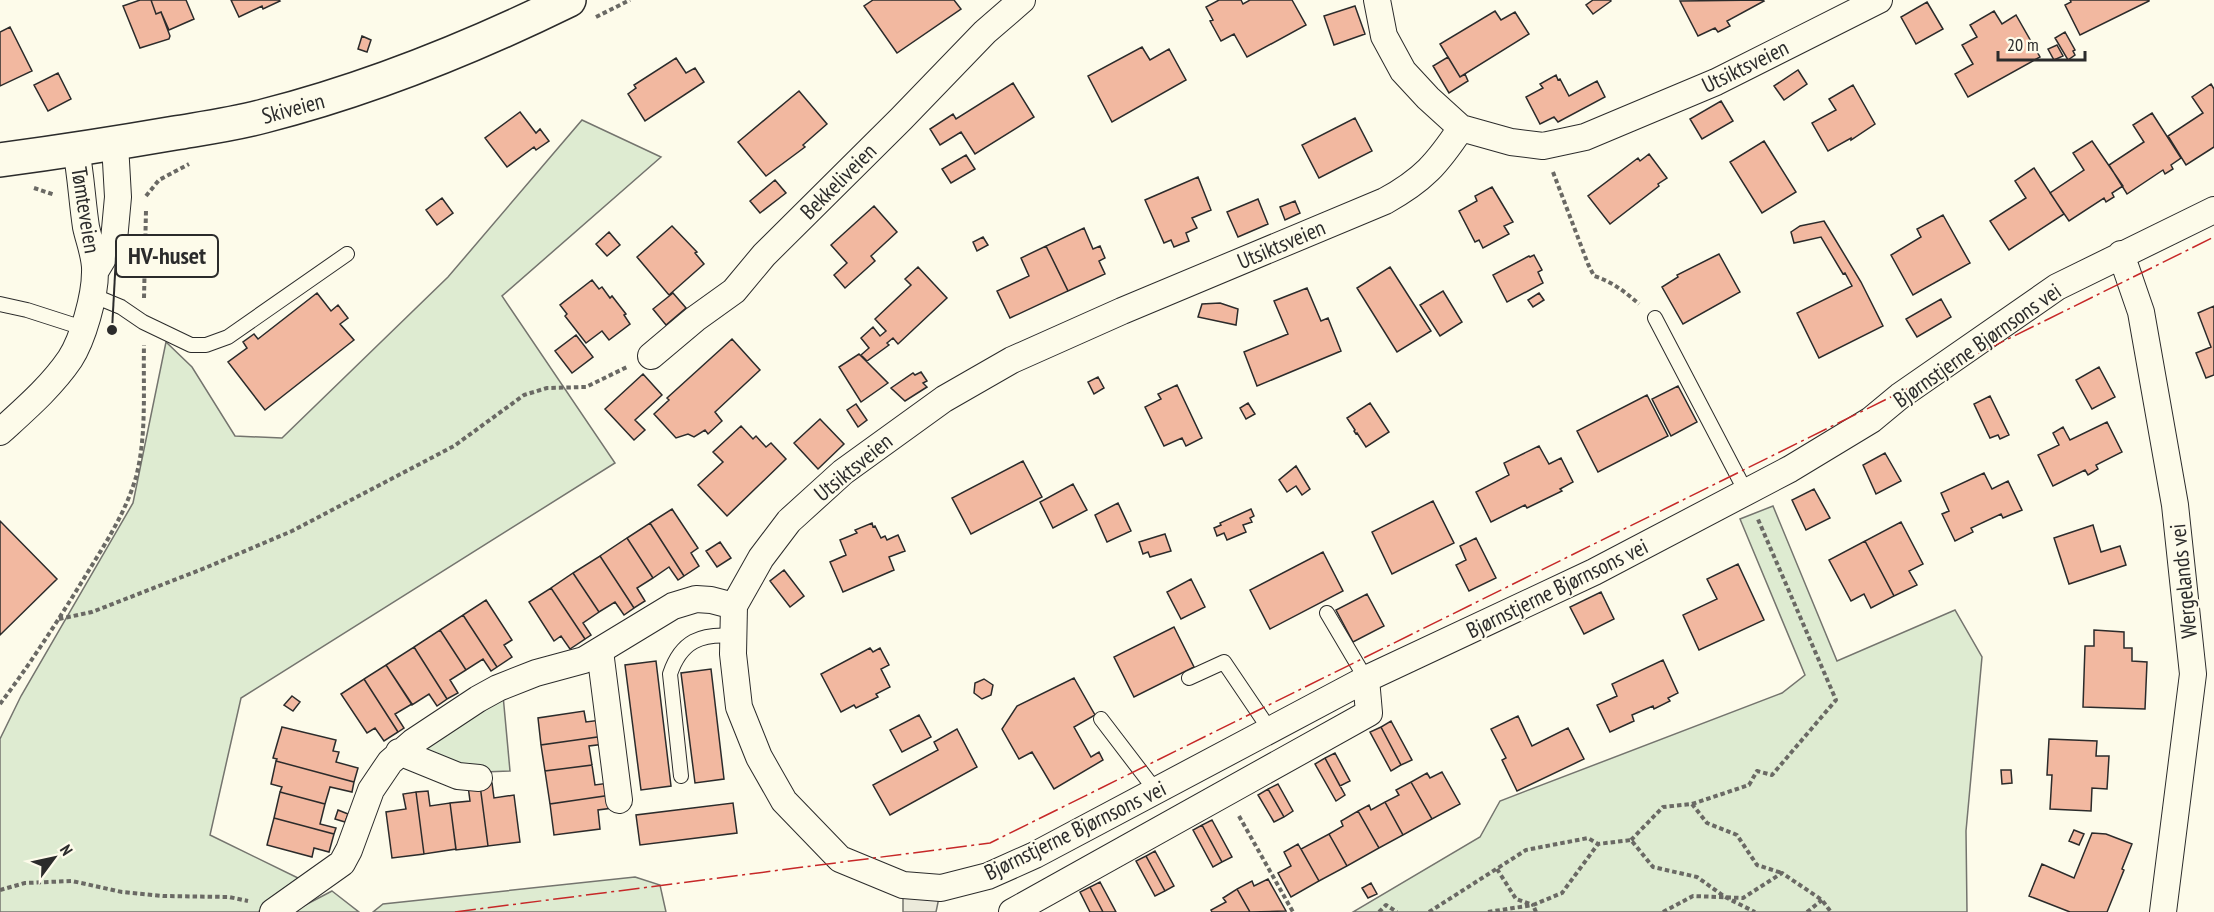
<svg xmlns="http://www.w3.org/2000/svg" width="2214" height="912" font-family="'PT Sans Narrow',sans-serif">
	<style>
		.green { fill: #deebd1; stroke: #74746e; stroke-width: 1.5 }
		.parking { fill: #eceadb; stroke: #74746e; stroke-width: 1.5 }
		.building { fill: #f2b8a0; stroke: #2b2b2b; stroke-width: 1.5 }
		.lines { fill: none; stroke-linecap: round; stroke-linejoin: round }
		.lane-casing { stroke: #2b2b2b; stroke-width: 16 }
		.street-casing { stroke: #2b2b2b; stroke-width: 28 }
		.primary-casing { stroke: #2b2b2b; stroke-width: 36 }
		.path { stroke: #6a6964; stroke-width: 4; stroke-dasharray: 4.5 3; stroke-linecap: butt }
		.lane { stroke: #fdfbea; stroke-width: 14 }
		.street { stroke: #fdfbea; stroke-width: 26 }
		.primary { stroke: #fdfbea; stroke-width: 33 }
		.power { stroke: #c62828; stroke-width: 1.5; stroke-dasharray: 21 4.5 3 4.5; stroke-linecap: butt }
		.labels { text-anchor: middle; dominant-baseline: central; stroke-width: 4.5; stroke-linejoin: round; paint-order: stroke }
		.street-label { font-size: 22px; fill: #2b2b2b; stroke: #fdfbea }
		.leader { fill: none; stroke: #2b2b2b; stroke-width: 2 }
		.callout-dot { fill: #2b2b2b; stroke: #fdfbea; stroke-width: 2 }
		.callout { fill: #fdfbea; stroke: #2b2b2b; stroke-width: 2 }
		.callout-label { font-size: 24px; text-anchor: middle; font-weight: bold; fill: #2b2b2b }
	</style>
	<rect width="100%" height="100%" fill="#fdfbea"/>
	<path class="green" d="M582 120 661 157 502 296 615 463 241 698 210 835 298 878 258 912H0V739L21 696 133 503 166 342 192 367 235 436 282 438 448 277Z
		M1773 506 1837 661 1955 610 1982 657 1966 831 1967 912H1353L1480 837 1500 801 1782 693 1805 675 1740 519Z
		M503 695 510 771 483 772 448 766 419 744Z
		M635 877 660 885 666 912H373L383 904Z
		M332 891 359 912H292Z"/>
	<path class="parking" d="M903 885 941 888 936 912H903Z"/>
	<path class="building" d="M140 0H151L156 14 161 12 170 36 169 39 140 48 123 6Z
		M151 0H186L194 19 169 30 161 12 156 14Z
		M231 0H279L280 1 263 9 262 6 239 17Z
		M873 0H954L961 9 897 53 864 6Z
		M1219 0H1241L1243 4 1250 0H1292L1306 25 1247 57 1234 34 1221 41 1210 21 1213 20 1206 7Z
		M1593 0H1610L1611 1 1593 14 1586 5Z
		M1763 0 1764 1 1727 21 1730 26 1718 32 1715 28 1698 36 1680 1Z
		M2070 0H2149V1L2080 35 2065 5 2071 2Z
		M1927 2 1943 29 1916 44 1901 17Z
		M1355 6 1365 34 1334 45 1324 16Z
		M1495 11 1501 20 1515 12 1529 34 1460 77 1440 44Z
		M1994 11 2002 24 2016 15 2040 57 1968 97 1955 74 1973 64 1962 45 1977 37 1970 25Z
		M10 27 32 71 0 86V32Z
		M2065 32 2075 50 2073 51 2075 55 2068 60 2055 38Z
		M362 36 371 40 367 52 358 49Z
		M2057 45 2063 56 2054 60 2048 49Z
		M1142 47 1150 60 1169 49 1186 80 1112 122 1088 76Z
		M1448 57 1460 77 1465 74 1468 81 1449 93 1433 66Z
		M676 58 686 73 695 68 704 82 645 121 628 94 636 88 634 85Z
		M1798 70 1807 84 1784 100 1774 86Z
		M58 73 71 99 48 111 34 85Z
		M1556 75 1558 80 1560 79 1569 96 1597 81 1605 97 1558 122 1554 117 1540 124 1526 97 1543 88 1540 84Z
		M1013 83 1034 117 975 154 961 132 940 145 930 129 953 114 956 119Z
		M2211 84 2214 89V147L2186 165 2168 136 2203 113 2192 97Z
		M1853 85 1875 124 1851 140V138L1828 151 1812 123 1836 110 1829 99Z
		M799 91 827 124 803 145 805 147 766 176 738 142Z
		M1721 101 1733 121 1702 139 1690 119Z
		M520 112 536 133 540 129 549 141 536 150 534 147 507 167 485 138Z
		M2152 113 2181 158 2171 165 2173 169 2165 174 2163 170 2127 194 2109 165 2144 142 2133 125Z
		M1355 118 1372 151 1319 178 1302 145Z
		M1764 141 1796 192 1762 213 1730 162Z
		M2092 141 2123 186 2112 193 2114 197 2106 202 2104 198 2069 221 2050 193 2084 170 2073 153Z
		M1649 154 1667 178 1658 184 1659 186 1610 224 1588 196 1638 158 1640 161Z
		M966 155 975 169 951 183 942 169Z
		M2034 168 2064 214 2009 250 1990 221 2026 198 2015 181Z
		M1198 177 1211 210 1192 218 1197 228 1186 233 1189 241 1174 247 1171 240 1164 243 1145 200Z
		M775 180 786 193 760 213 750 201Z
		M1492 187 1513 222 1504 226 1509 234 1483 248 1479 240 1475 242 1459 211 1477 201 1475 196Z
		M442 198 453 213 437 225 426 210Z
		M1258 199 1268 224 1238 237 1227 212Z
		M1295 201 1300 213 1285 220 1280 207Z
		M874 206 897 232 871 256 875 261 845 288 834 275 847 263 831 245Z
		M1943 215 1970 263 1913 295 1891 255 1921 237 1917 229Z
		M1824 221 1861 282 1883 326 1819 358 1797 313 1852 286 1845 273 1843 274 1821 237 1794 243 1791 232 1800 226Z
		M672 226 697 252 695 253 704 264 669 295 637 257Z
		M1084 228 1093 249 1100 246 1105 258 1099 261 1105 274 1068 291 1046 246Z
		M609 232 620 245 607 256 596 244Z
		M983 237 988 245 977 251 973 242Z
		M1046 246 1068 291 1010 318 997 291 1029 276 1021 258Z
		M1719 254 1740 292 1683 324 1662 287 1678 277 1677 275Z
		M1534 255 1542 270 1538 272 1543 283 1507 302 1493 275 1529 256 1530 257Z
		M918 267 947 298 898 344 893 338 887 343 889 345 867 361 861 355 869 348 861 338 873 327 880 336 886 331 875 319 911 285 905 279Z
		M1390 267 1431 331 1397 352 1357 288Z
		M592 280 599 289 602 287 610 298 612 296 626 314 624 315 630 324 609 340 602 331 586 343 565 316 567 314 560 305Z
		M1307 288 1321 321 1328 318 1341 351 1257 386 1244 352 1288 334 1274 301Z
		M1443 291 1462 322 1440 336 1420 305Z
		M317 293 331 311 338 305 348 318 340 324 354 340 265 410 228 362 247 348 243 342 254 334 258 339Z
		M673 293 686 308 666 325 653 309Z
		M1539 293 1544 300 1533 307 1528 300Z
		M1941 299 1951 317 1917 337 1906 319Z
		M1220 303 1238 309 1236 325 1198 317 1202 304Z
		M2214 306V375L2206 378 2196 353 2211 347 2198 313Z
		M576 335 593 357 572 373 555 351Z
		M732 339 760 370 715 412 722 421 708 434 705 430 694 437 688 434 676 438 654 414 669 400 667 398Z
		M859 354 888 383 861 402 839 367Z
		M2099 367 2115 397 2092 409 2076 380Z
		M921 372 927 381 923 383 927 387 905 401 891 388 913 373 915 375Z
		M643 374 662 395 635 420 645 430 634 440 605 409Z
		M1098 377 1104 388 1094 394 1088 382Z
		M1177 385 1202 438 1186 446 1182 438 1164 446 1145 407 1161 399 1158 394Z
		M1678 386 1697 422 1671 436 1652 399Z
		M1647 395 1668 436 1598 472 1577 431Z
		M1990 396 2009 435 2000 439 1998 435 1990 438 1974 404Z
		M1248 403 1255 414 1246 419 1240 408Z
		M1370 403 1389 432 1366 447 1357 433 1356 434 1354 431 1355 430 1347 418Z
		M856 404 867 420 858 427 847 410Z
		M820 419 844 444 818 469 794 443Z
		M2107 422 2122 452 2096 465 2098 469 2088 475 2085 470 2053 486 2038 455 2059 445 2053 433 2063 427 2070 440Z
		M741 426 753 439 756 436 766 447 771 443 786 459 727 516 698 485 723 462 713 452Z
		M1539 446 1549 464 1561 458 1573 482 1560 489 1562 491 1527 508 1525 505 1491 522 1476 492 1509 475 1504 463Z
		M1885 453 1901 481 1876 494 1863 465Z
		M1023 461 1042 497 971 534 952 498Z
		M1296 466 1310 489 1302 495 1296 486 1287 492 1279 480Z
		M1984 473 1992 489 2008 481 2022 510 2003 518 2001 514 1971 528 1973 532 1955 541 1942 514 1949 511 1941 493Z
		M1073 484 1087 510 1053 528 1040 502Z
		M1814 489 1830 518 1806 530 1792 500Z
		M1433 501 1454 543 1392 574 1372 532Z
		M1118 503 1131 531 1107 542 1095 515Z
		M672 509 698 548 691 553 699 566 684 576 650 523Z
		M1251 509 1254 516 1250 518 1252 522 1243 525 1246 532 1227 540 1224 533 1217 536 1214 528 1221 525 1220 523Z
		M0 521 57 579 0 635Z
		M1901 522 1923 564 1909 571 1917 585 1894 596 1865 541Z
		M650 523 684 576 678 580 669 567 653 578 627 538Z
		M872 523 873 527 875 526 881 538 885 536 887 540 898 535 905 551 889 557 894 570 843 592 830 562 846 555 840 540 857 533 855 530Z
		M2093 525 2101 552 2120 546 2126 565 2069 584 2054 538Z
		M1165 534 1171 551 1150 557 1148 552 1143 554 1139 542Z
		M627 538 653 578 637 588 645 601 634 608 600 556Z
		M1476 538 1496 578 1469 591 1456 565 1466 560 1460 546Z
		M1865 541 1894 596 1871 608 1864 594 1851 601 1829 560Z
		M720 542 731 558 717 567 706 551Z
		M1323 552 1343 591 1270 629 1250 590Z
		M600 556 634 608 624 615 615 602 599 612 573 573Z
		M1738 564 1764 620 1699 650 1683 615 1717 599 1707 579Z
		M784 570 804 596 790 607 770 581Z
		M573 573 599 612 583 623 591 635 585 639 551 588Z
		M1191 579 1205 607 1181 619 1167 592Z
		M551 588 585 639 570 649 561 636 554 641 529 602Z
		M1601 592 1614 619 1584 634 1570 607Z
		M1367 594 1384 626 1353 642 1336 610Z
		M486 600 512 640 504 645 512 657 497 667 463 615Z
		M463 615 497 667 491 671 483 659 466 670 440 630Z
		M1174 627 1194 667 1134 697 1114 657Z
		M440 630 466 670 450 680 458 693 447 699 414 647Z
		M2094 630 2124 632V648H2132V661L2147 662 2145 709 2083 707 2085 646H2094Z
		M414 647 447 699 437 706 429 694 412 705 386 665Z
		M870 648 873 652 880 648 889 665 881 669 890 687 876 694 878 697 856 708 854 705 841 712 821 674Z
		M1663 660 1678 693 1668 698 1670 701 1654 709 1653 706 1632 715 1634 721 1610 732 1597 705 1617 696 1612 684Z
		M656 661 671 786 641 790 625 665Z
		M386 665 412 704 395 714 404 728 398 732 364 679Z
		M711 669 724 779 695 783 681 673Z
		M1074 678 1095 715 1074 727 1091 757 1099 752 1103 760 1054 789 1032 752 1019 759 1002 729 1017 706Z
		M364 679 398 732 384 741 375 728 367 733 341 694Z
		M984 679 993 685 991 695 982 699 974 693 975 683Z
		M292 696 300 702 293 711 284 705Z
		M584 711 586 722 601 720 604 736 541 745 538 718Z
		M919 715 931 737 902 752 890 730Z
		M1518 716 1532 746 1568 728 1584 759 1517 791 1502 760 1506 758 1491 729Z
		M1391 721 1412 760 1401 765 1381 727Z
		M282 727 336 740 333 751 339 752 336 762 358 768 354 782 276 761 277 759 273 758Z
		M1381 727 1401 765 1391 771 1370 732Z
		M957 729 977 767 890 815 873 785 938 750 934 742Z
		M604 736 605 744 589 746 592 765 545 771 541 745Z
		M2049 739 2097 741 2096 756H2109L2107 789 2092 788 2091 811 2050 809 2052 775H2047Z
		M1335 753 1350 781 1340 786 1325 758Z
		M1325 758 1345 795 1336 801 1315 764Z
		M276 761 354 782 352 792 330 787 325 804 280 792 282 787 271 784Z
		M592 765 595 785 609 783 611 795 550 804 545 771Z
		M2001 770H2011L2012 783 2002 784Z
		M1442 772 1460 804 1432 819 1411 782 1427 773 1430 778Z
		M1411 782 1432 819 1403 835 1385 802 1399 795 1396 790Z
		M492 783 494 798 514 795 520 842 488 846 480 785Z
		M1278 784 1293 811 1284 817 1268 789Z
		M480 785 488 846 456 850 450 803 470 801 468 786Z
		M1268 789 1284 817 1274 822 1258 795Z
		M428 791 430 806 450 803 456 849 424 854 416 792Z
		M280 792 325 804 320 824 336 828 334 834 274 818Z
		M416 792 424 854 392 858 386 812 406 809 403 794Z
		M611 795 613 808 598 810 600 829 554 835 550 804Z
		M1385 802 1403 835 1379 848 1358 811 1369 805 1371 810Z
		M733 803 737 833 640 845 636 815Z
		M338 810 348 814 345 822 335 819Z
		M1358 811 1379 848 1347 866 1329 834 1343 826 1341 821Z
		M274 818 334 834 329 852 314 848 312 857 267 845Z
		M1212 820 1232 857 1222 862 1202 825Z
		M1202 825 1222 862 1213 867 1193 830Z
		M2074 830 2084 834 2079 845 2069 841Z
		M2092 833 2106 834 2132 844 2122 869 2124 870 2107 912H2070L2029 896 2042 864 2074 878Z
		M1329 834 1347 866 1319 881 1301 849Z
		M1298 844 1319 881 1291 897 1278 873 1291 866 1284 852Z
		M1155 851 1174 886 1165 891 1146 856Z
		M1146 856 1165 891 1155 896 1136 861Z
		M1268 879 1286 911 1250 912 1237 889 1252 881 1254 886Z
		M1100 882 1116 912H1103L1090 887Z
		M1371 883 1377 894 1368 898 1362 888Z
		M1090 887 1103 912H1090L1080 892Z
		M1237 889 1250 912H1212L1211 910 1226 902 1223 898Z"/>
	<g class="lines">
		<g class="lane-casing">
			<path id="lane" d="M92 295 121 307 143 322 191 345H206L228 337 347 254
				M0 304 27 310 83 328
				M1655 318 1746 492
				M1327 613 1366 679
				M1189 678 1224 662 1270 730
				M1101 719 1156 791
				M681 776 670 674C681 641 701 633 734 636"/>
		</g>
		<g class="street-casing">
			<path id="street" d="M1377 0 1384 36 1403 71 1428 98 1461 128 1511 142 1543 146 1585 137 1716 82 1879 0
				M1461 128C1437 164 1423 180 1385 201L1122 311 1012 360 944 399 843 472 789 521 761 558 734 606 733 654 739 707 759 757 784 801 840 859 903 885 941 888 988 876 1035 855 1366 679 1594 572 1790 469 1871 420 1900 396 2057 287 2214 210
				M2121 254 2141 312 2175 505 2193 674 2163 912
				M96 270 114 240 118 197 115 144
				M651 356 695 319 734 291 764 255 901 119 985 32 1022 0
				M0 432C24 410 51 387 70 359 83 339 95 296 95 272 96 258 89 241 86 227 82 201 81 175 76 150
				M600 651 619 800
				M399 752 458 776 479 778
				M273 912 342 863 349 850 371 790 390 762 413 742 478 699 498 688 536 673 584 660 673 606 696 599 711 600 734 606
				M1012 912 1369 713 1366 679"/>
		</g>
		<g class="primary-casing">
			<path id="primary" d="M0 160C59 152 117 143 175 133 205 128 235 124 264 116 370 89 471 48 569 0"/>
		</g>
		<path class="path" d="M596 17 630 0
			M1553 172 1588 264 1594 276C1613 282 1625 292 1639 304
			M34 188 55 195
			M146 196 159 180 189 164
			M144 298 146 210
			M59 619 92 612 205 568 292 531 454 446 524 395 547 388 586 387 627 367
			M0 704C31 663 59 619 86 575 105 544 126 512 136 477 147 435 143 388 144 345
			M1692 804 1749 785 1757 771 1772 775 1836 700 1757 517
			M1239 816 1293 912
			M1631 840 1663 807 1692 804 1707 823 1737 835 1757 865 1782 873
			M1497 869 1516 899 1533 905
			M0 890 25 883 72 881 122 892 163 896 229 897 248 901
			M1379 912 1386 905 1397 912
			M1429 912 1526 850 1588 838 1598 844
			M1488 912 1533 905
			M1536 912 1533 905 1562 893 1598 844 1631 840 1653 867 1697 877 1725 897 1755 912
			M1663 912 1693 896 1743 898 1782 873 1822 900 1831 912
			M1807 912 1822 900"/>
		<use href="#lane" class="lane"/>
		<use href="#street" class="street"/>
		<use href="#primary" class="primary"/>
		<path class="power" d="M455 912 990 843 2214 237"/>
	</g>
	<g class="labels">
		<g class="street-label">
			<text transform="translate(1745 66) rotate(-26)">Utsiktsveien</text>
			<text transform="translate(293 108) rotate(-15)">Skiveien</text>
			<text transform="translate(838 181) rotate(-45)">Bekkeliveien</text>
			<text transform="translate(86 210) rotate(81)">Tømteveien</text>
			<text transform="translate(1281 244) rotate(-23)">Utsiktsveien</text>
			<text transform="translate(1977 345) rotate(-35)">Bjørnstjerne Bjørnsons vei</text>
			<text transform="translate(853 467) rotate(-39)">Utsiktsveien</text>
			<text transform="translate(2183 581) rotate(-96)">Wergelands vei</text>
			<text transform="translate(1557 588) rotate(-26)">Bjørnstjerne Bjørnsons vei</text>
			<text transform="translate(1075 830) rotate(-26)">Bjørnstjerne Bjørnsons vei</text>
		</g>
	</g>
	<path class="leader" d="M112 330L116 256"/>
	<circle class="callout-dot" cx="112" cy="330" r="6"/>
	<rect class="callout" x="116" y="235" width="102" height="42" rx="6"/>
	<g class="callout-label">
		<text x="167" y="264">HV-huset</text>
	</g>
	<g transform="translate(54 858) rotate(57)" stroke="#fdfbea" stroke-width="4.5" paint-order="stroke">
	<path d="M0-4.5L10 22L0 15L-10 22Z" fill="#2b2b2b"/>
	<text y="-9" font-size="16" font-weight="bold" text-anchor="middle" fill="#2b2b2b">N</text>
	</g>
	<path d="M1998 51v9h87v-9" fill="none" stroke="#2b2b2b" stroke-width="3"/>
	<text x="2007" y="51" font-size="18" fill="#2b2b2b" stroke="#fdfbea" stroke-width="4.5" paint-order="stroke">20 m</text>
</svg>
